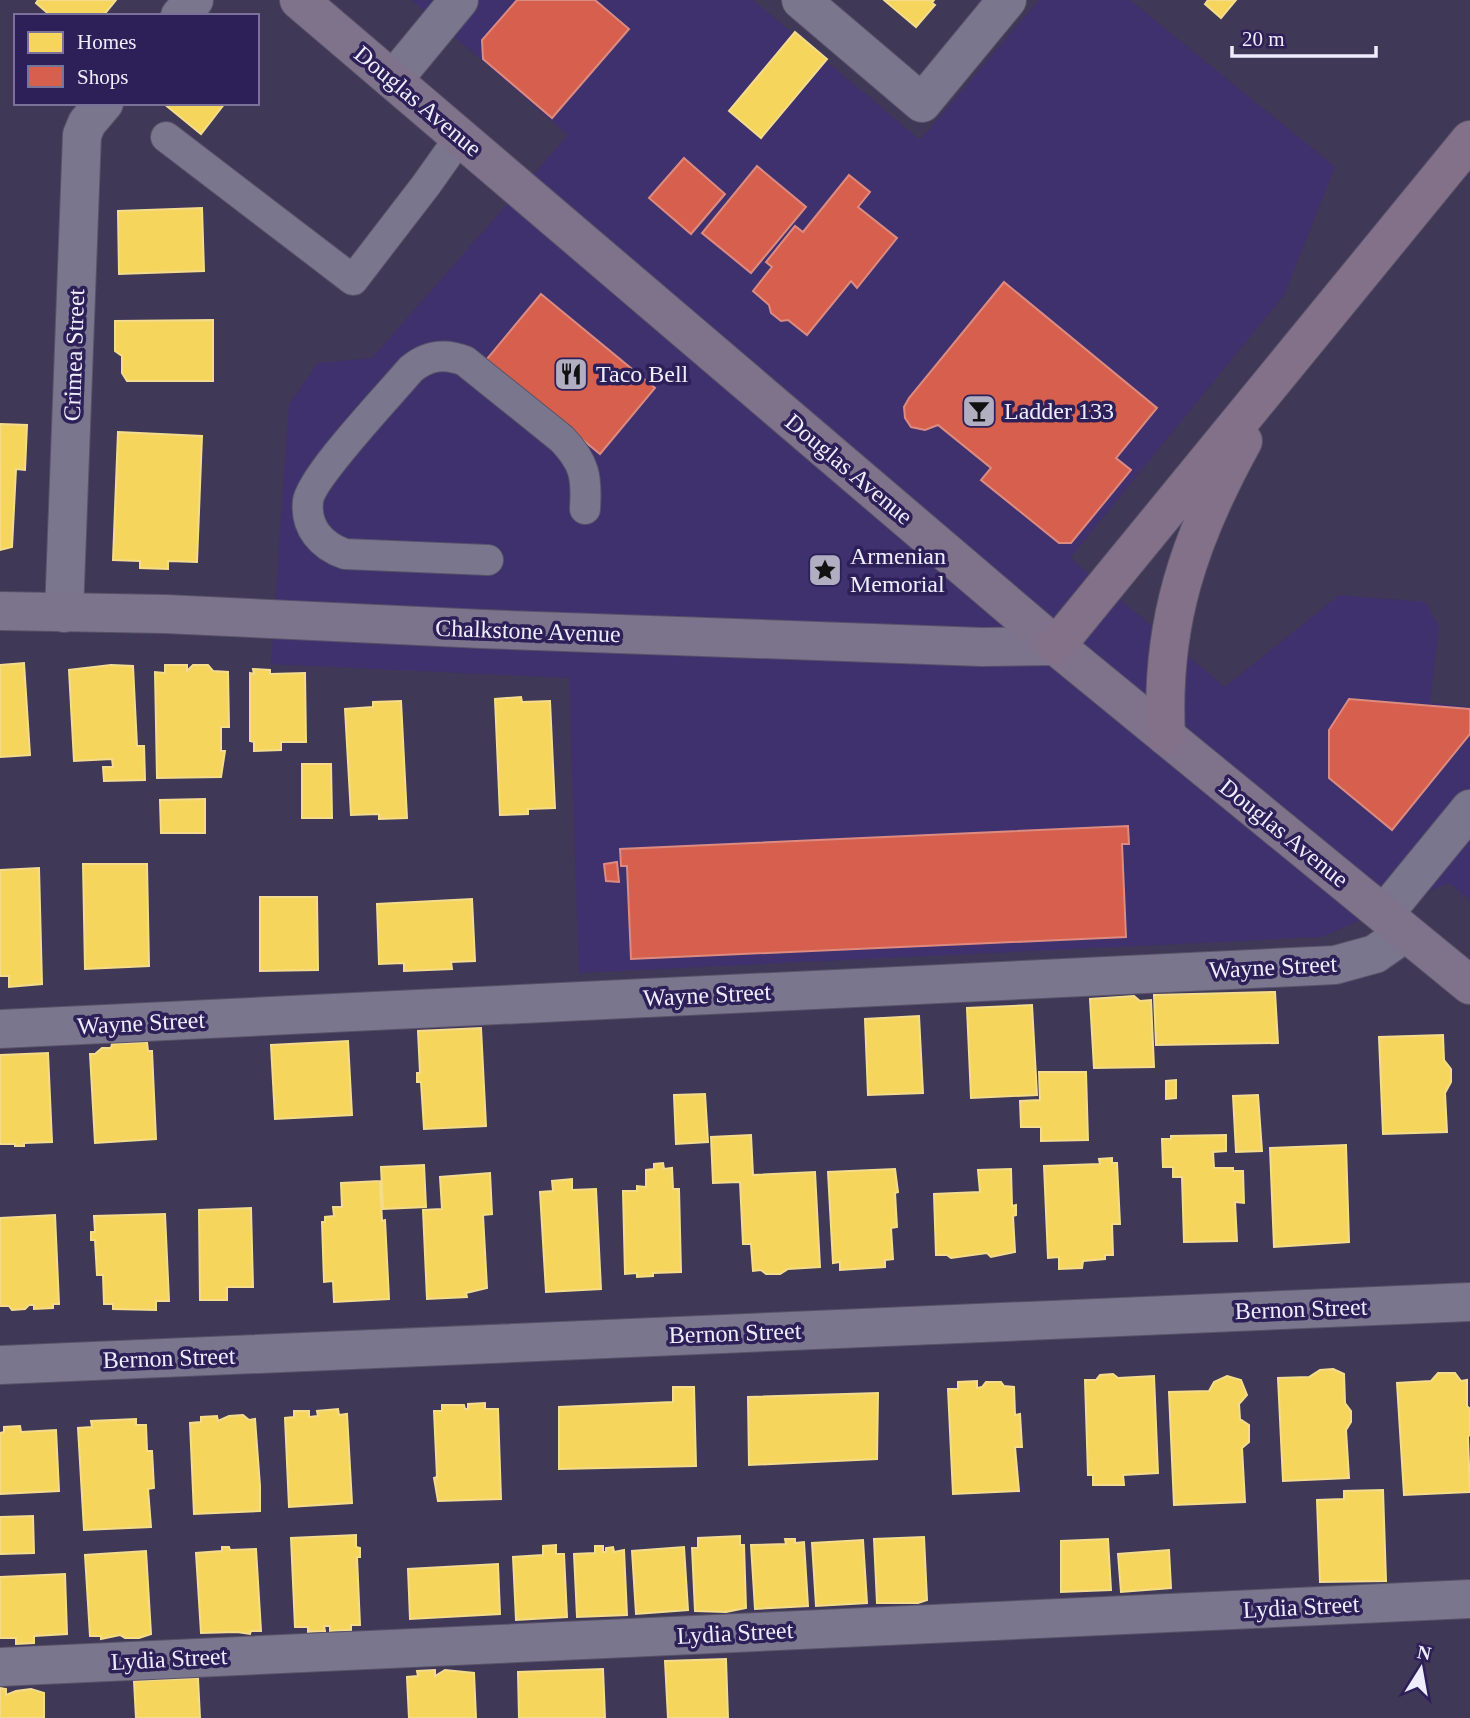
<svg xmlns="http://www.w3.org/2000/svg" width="1470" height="1718" font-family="'Times New Roman',serif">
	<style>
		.built { fill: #3e316d }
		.homes { fill: #f6d55c; stroke: #f4dc8c; stroke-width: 2 }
		.shops { fill: #d6604d; stroke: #dd8a81; stroke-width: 2 }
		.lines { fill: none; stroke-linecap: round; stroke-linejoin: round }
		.service-casing { stroke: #585269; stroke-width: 32 }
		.minor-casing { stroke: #585269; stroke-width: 40 }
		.tertiary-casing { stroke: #585269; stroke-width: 40 }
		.secondary-casing { stroke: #585269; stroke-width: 40 }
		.primary-casing { stroke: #585269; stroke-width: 40 }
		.motorway-casing { stroke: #585269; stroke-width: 40 }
		.service { stroke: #7a768d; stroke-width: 30 }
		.minor { stroke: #7a768d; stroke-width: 38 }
		.tertiary { stroke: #7a768d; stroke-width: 38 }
		.secondary { stroke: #7c748c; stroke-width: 38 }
		.primary { stroke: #7f738b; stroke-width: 38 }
		.motorway { stroke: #827189; stroke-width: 38 }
		.labels { text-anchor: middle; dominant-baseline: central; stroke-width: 7; stroke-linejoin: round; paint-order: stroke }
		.street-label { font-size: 24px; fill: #eeedfb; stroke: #2d2058 }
		.poi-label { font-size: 24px; fill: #eeedfb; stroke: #2d2058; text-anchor: start }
	</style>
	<rect width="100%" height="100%" fill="#3f3857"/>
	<path class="built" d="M412 0H753L920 140 1039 0H1130L1335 167 1284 295 1070 558 1225 687 1339 595 1425 602 1439 626 1430 703 1470 707V900L1449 883 1321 937 579 973 569 678 271 664 289 404 318 363 372 358 568 135Z"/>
	<path class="homes" d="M38 0H116L103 16H51L36 3Z
		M884 0H934L932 3 935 5 916 27Z
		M1208 0H1236L1221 18 1205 4Z
		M795 32 827 59 761 138 729 111Z
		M163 103H225L201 134Z
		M202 208 204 271 119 274 118 211Z
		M213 320V381H127L122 373V356L115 351V321Z
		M0 424 27 425 25 470 16 469 12 547 0 550Z
		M118 432 202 436 197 562 168 561V569L140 568V561L113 560Z
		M24 663 30 755 0 757V665Z
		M111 665 133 666 137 746H144L145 780 104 781 103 767H113L112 759 74 761 69 670Z
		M165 665H187V671L193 665H208L213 671 228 672 229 727H221V751H225L221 777 157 778 155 672 165 673Z
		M253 669 270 670V674L305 673 306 742H281V750L254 751V742L250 741V673L254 674Z
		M521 697 522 702 550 701 555 808 528 809V814L500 815 495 699Z
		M401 701 407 818 379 819V814L351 815 345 709 373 707V702Z
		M302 764H331L332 818H302Z
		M205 799V833H161L160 800Z
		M83 864H147L149 966 85 969Z
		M39 868 42 984 9 987V976H0V870Z
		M260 897H317L318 970 260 971Z
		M472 899 475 961 451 962 452 969 404 971V963L379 964 377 904Z
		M1275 992 1278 1043 1156 1045 1154 995Z
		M1134 996 1140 1001 1151 1000 1154 1067 1094 1068 1090 999Z
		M1032 1005 1037 1095 971 1098 967 1008Z
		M919 1016 923 1093 868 1095 865 1019Z
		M481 1028 486 1126 424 1129 421 1082H417V1073H420L418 1031Z
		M1443 1035 1444 1060 1451 1069V1082L1445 1093 1447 1132 1383 1134 1379 1037Z
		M348 1041 352 1115 275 1119 271 1045Z
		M147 1042 148 1051H152L156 1139 95 1143 90 1054H95L102 1048H111L112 1044Z
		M48 1053 52 1142 24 1143V1146H15V1144H0V1055Z
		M1039 1072H1086L1088 1140 1041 1141V1127H1021L1020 1101 1040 1100Z
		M1176 1080V1098L1166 1099V1081Z
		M705 1094 708 1142 676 1144 674 1095Z
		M1258 1095 1262 1151 1236 1152 1233 1096Z
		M751 1135 753 1175 815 1172 820 1267 788 1269 780 1274H766L761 1270 753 1271 751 1244H743L740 1182 713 1183 711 1137Z
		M1226 1135V1151L1213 1152 1214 1168H1233V1171H1243L1244 1203 1235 1202 1237 1241 1184 1242 1182 1177H1173V1167H1163L1162 1139H1171V1136Z
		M1346 1145 1349 1242 1274 1247 1270 1148Z
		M1112 1158V1163H1117L1120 1224H1112L1113 1255H1105V1259L1083 1261 1082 1268 1059 1269V1257L1048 1258 1044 1166 1100 1164 1099 1159Z
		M663 1163 664 1169 672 1168 673 1189H679L681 1272 653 1273V1276L637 1277V1273L625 1274 623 1191H637V1186L646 1187V1170L654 1169V1164Z
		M424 1165 426 1207 383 1209 381 1167Z
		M895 1169 898 1192 895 1193 897 1227 891 1228 893 1259 885 1260V1267L840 1270V1262L833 1263 828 1172Z
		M1011 1169 1012 1206 1016 1205V1215L1013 1216 1015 1252 991 1257 987 1253 951 1258 947 1255H936L934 1194 980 1192 978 1170Z
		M490 1173 492 1214 483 1215 487 1288 466 1293 467 1297 427 1299 423 1210 442 1209 440 1177Z
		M572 1179V1190L596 1189 601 1289 546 1292 540 1192 553 1191 552 1181Z
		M380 1181 382 1221 385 1220 389 1299 334 1302 333 1281 324 1282 322 1222H325V1217L334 1216 333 1207H342L341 1183Z
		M251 1208 253 1287H227V1300H200L199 1210Z
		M165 1214 169 1301H156V1310L113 1309V1304H104L103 1275H97L95 1240H91V1232H95L94 1216Z
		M55 1215 59 1304H53V1308L34 1309V1305H29L25 1309 12 1310 9 1306H0V1218Z
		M1333 1369 1344 1374 1345 1403 1351 1411V1422L1346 1430 1349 1478 1283 1481 1278 1378 1309 1377 1320 1370Z
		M1438 1373H1455L1461 1381 1467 1380V1406L1470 1409V1434L1468 1437 1470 1492 1404 1495 1397 1383 1431 1381Z
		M1113 1374 1118 1378 1154 1376 1158 1473 1123 1475 1124 1485H1093V1475H1088L1085 1380H1096L1100 1375Z
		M1227 1376 1241 1380 1247 1395 1239 1404 1240 1419 1249 1425V1442L1242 1448 1245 1502 1174 1505 1169 1392 1209 1391 1214 1382Z
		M977 1381V1388L982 1387 986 1382H1001L1004 1386 1014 1387 1015 1415 1020 1414 1022 1447H1015L1019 1491 953 1494 948 1389H958V1382Z
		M673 1387H694L696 1466 559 1469V1407L673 1402Z
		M878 1393 877 1459 749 1465 748 1397Z
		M485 1403V1409H498L501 1499 438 1501 434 1478 437 1477 434 1411H442V1405H464L465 1409H468V1404Z
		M338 1409 339 1415 347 1414 352 1503 289 1507 285 1418 294 1417V1411H309V1417L318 1416 317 1411Z
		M243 1415 249 1420 255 1419 260 1486V1511L194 1514 190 1423 201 1422V1417L217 1416 218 1421 229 1416Z
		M136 1419V1425H146L147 1451H152L154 1488 148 1489 151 1527 84 1530 78 1428 92 1427 91 1421Z
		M20 1426 21 1432 56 1430 59 1491 0 1494V1433L4 1432V1427Z
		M1383 1490 1386 1581 1320 1582 1317 1500 1344 1499V1491Z
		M33 1516 34 1553 0 1554V1517Z
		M356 1535V1547L360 1548V1557H357L360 1625H351V1630L330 1631V1626H324L325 1631 308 1632V1627H295L291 1538Z
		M740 1536V1545H744L746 1608 726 1612 695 1611 692 1548H698V1538Z
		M924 1537 927 1600 918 1603H877L874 1539Z
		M785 1539H795V1543L804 1542 808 1606 755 1609 751 1545 786 1544Z
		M1108 1539 1111 1590 1061 1592V1541Z
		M863 1540 867 1603 816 1606 812 1543Z
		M556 1545V1554H564L567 1617 516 1620 513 1557 543 1555V1546Z
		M595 1546H603V1552H606V1548L613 1547 614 1552 624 1550 627 1615 577 1617 574 1554 595 1553Z
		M222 1547H229L230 1550 256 1549 261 1631H251L250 1634 237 1632 201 1633 196 1553 222 1551Z
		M684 1547 688 1610 636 1614 632 1551Z
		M1169 1550 1171 1588 1121 1592 1118 1554Z
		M146 1551 151 1634 139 1638H125L120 1635 101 1639V1636H90L85 1555Z
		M498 1564 500 1614 410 1619 408 1569Z
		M65 1574 67 1634 34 1636V1643L16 1644V1638H0V1577Z
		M726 1659 728 1718H668L665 1661Z
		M603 1669 605 1718H519L518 1672Z
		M435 1670V1676L445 1670 474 1673 476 1718H409L407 1677 418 1676 417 1671Z
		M198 1678 200 1718H136L134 1681Z
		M0 1688 6 1689V1695L16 1691 31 1689 44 1693V1718H0Z"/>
	<path class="shops" d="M517 0H595L629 29 552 118 483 59 482 40Z
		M684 158 725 194 691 234 649 198Z
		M757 166 806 207 751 273 702 233Z
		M849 175 870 192 858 207 897 238 857 288 851 281 807 335 788 320 781 321 771 313 769 305 753 291 772 267 766 262 795 226 803 232Z
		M1004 282 1157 408 1116 458 1131 470 1071 543H1059L981 480 991 468 938 425 925 430 911 427 905 418 904 407 909 398Z
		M541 294 655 388 600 454 486 360Z
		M1349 699 1470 709V734L1392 830 1329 778V730Z
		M1128 826 1129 844H1122L1126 937 631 959 627 866H621L620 849Z
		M617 862 619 882 606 881 604 864Z"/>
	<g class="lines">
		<g class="service-casing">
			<path id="service" d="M166 137 353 280 426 185 460 137
				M488 560 345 554C322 546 305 528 308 501 311 477 391 393 411 369 428 355 445 353 465 361L562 439C585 463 587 477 585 509"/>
		</g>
		<g class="minor-casing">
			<path id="minor" d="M801 0 922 103 1007 0
				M180 16 194 0
				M64 613 82 135 87 123 104 103
				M1384 914 1470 809
				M0 1029 1335 965 1375 954 1405 933
				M0 1365 1470 1302
				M0 1667 1470 1599"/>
		</g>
		<g class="tertiary-casing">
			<path id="tertiary" d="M393 80 459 0"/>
		</g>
		<g class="secondary-casing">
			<path id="secondary" d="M0 611 165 614 483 629 982 647 1056 646"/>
		</g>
		<g class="primary-casing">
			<path id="primary" d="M299 0 1056 646 1470 985"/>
		</g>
		<g class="motorway-casing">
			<path id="motorway" d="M1056 646 1470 140
				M1166 736C1160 624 1189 539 1243 441"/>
		</g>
		<use href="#service" class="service"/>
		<use href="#minor" class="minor"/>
		<use href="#tertiary" class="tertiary"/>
		<use href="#secondary" class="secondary"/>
		<use href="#primary" class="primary"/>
		<use href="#motorway" class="motorway"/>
	</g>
	<defs>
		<g id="restaurant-square" transform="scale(1.75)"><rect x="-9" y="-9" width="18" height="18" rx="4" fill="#b1aec2" stroke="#2d2058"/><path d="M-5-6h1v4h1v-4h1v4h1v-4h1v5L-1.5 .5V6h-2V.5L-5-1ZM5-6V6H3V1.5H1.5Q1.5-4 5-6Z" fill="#111"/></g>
		<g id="bar-square" transform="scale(1.75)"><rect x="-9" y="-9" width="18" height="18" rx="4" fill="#b1aec2" stroke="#2d2058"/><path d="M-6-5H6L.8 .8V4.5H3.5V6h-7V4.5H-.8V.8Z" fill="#111"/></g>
		<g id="sight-square" transform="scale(1.75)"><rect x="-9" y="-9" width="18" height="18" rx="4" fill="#b1aec2" stroke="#2d2058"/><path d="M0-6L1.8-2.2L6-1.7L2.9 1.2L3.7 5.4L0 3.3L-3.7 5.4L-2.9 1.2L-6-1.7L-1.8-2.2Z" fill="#111"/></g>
	</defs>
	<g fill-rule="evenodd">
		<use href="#restaurant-square" x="571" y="374"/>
		<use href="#bar-square" x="979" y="411"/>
		<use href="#sight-square" x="825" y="570"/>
	</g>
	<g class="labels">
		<g class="street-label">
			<text transform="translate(418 101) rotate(40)">Douglas Avenue</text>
			<text transform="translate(74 355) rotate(-88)">Crimea Street</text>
			<text transform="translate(849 469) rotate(40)">Douglas Avenue</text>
			<text transform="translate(528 631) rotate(2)">Chalkstone Avenue</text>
			<text transform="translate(1284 833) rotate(39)">Douglas Avenue</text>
			<text transform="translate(1273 967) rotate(-3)">Wayne Street</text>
			<text transform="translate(707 995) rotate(-3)">Wayne Street</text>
			<text transform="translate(141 1023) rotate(-3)">Wayne Street</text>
			<text transform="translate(1301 1309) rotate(-2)">Bernon Street</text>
			<text transform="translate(735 1333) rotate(-2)">Bernon Street</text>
			<text transform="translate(169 1358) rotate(-2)">Bernon Street</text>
			<text transform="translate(1301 1607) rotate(-3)">Lydia Street</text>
			<text transform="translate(735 1633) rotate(-3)">Lydia Street</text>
			<text transform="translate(169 1659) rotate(-3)">Lydia Street</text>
		</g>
		<g class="poi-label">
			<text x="596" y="374">Taco Bell</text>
			<text x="1004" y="411">Ladder 133</text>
			<text x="850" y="556">Armenian<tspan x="850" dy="28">Memorial</tspan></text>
		</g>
	</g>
	<rect x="14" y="14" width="245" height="91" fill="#2d2058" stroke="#7a7299" stroke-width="2"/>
	<rect x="28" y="32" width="35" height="21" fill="#f6d55c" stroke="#7a7299" stroke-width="2"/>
	<text x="77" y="49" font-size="21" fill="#eeedfb">Homes</text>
	<rect x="28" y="66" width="35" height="21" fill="#d6604d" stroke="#7a7299" stroke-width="2"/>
	<text x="77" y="84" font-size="21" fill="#eeedfb">Shops</text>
	<g transform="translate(1421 1669) rotate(11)" stroke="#2d2058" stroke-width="5" paint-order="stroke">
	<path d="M0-5L12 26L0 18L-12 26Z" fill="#eeedfb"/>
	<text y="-10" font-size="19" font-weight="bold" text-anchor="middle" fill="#eeedfb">N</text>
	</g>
	<path d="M1232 46v10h144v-10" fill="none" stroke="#eeedfb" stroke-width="3.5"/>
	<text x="1242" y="46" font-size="21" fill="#eeedfb" stroke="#2d2058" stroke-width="5" paint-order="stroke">20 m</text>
</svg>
